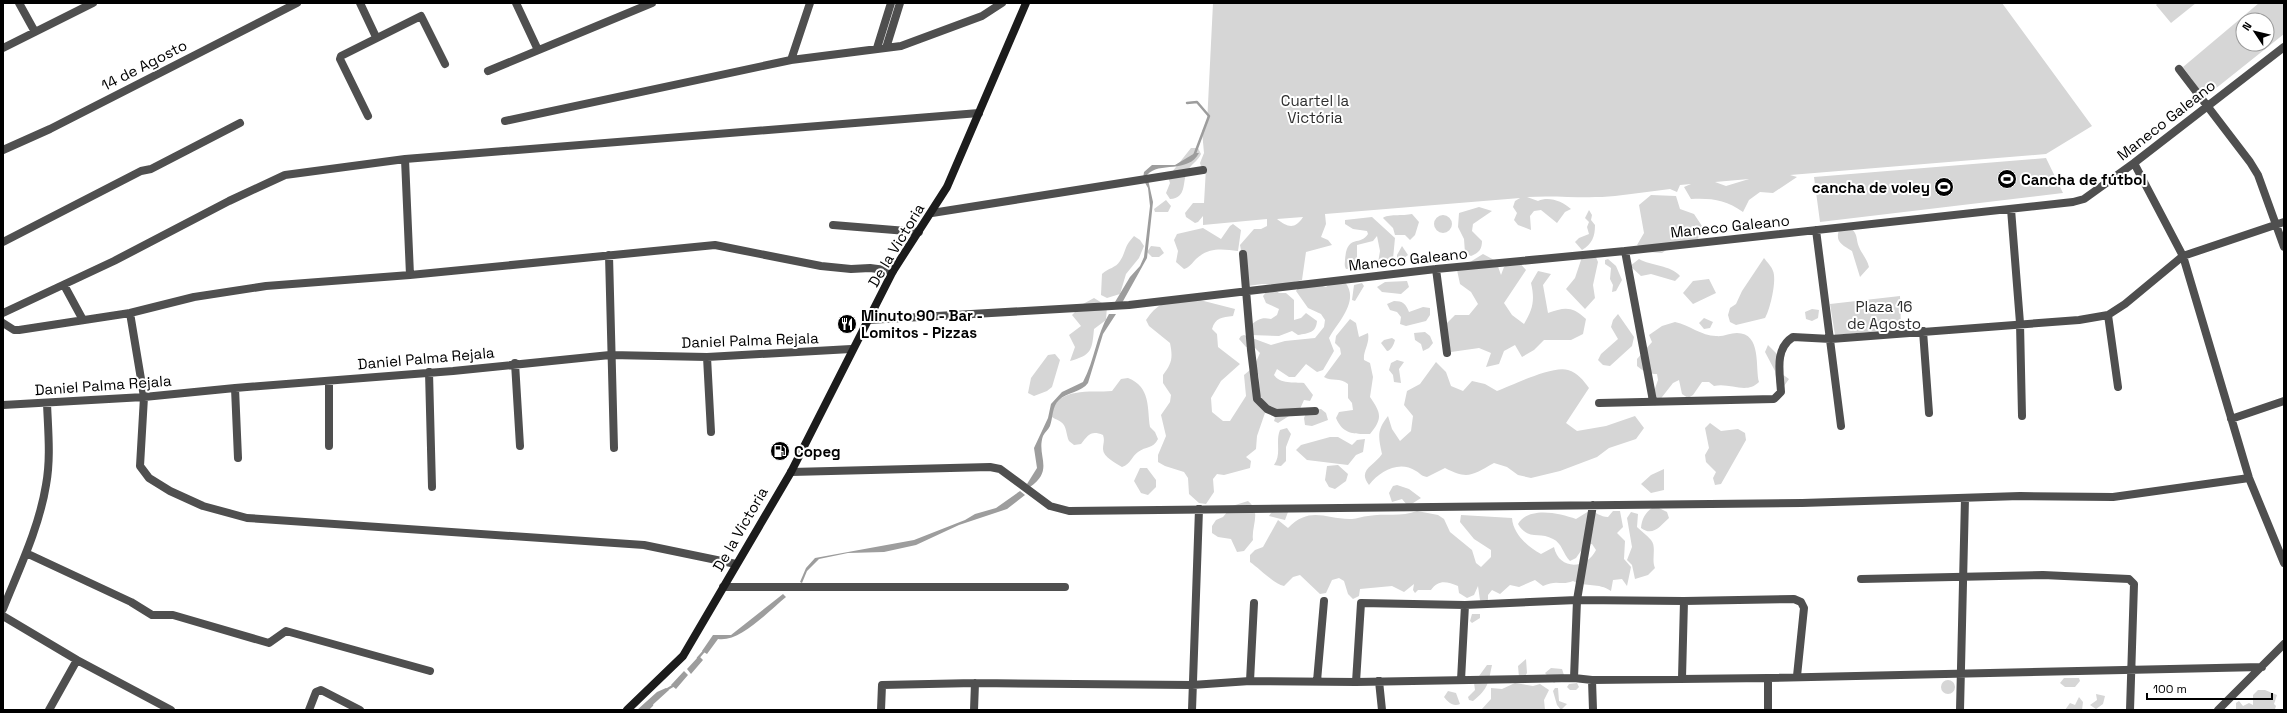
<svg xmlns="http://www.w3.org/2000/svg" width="2287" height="713" font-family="'Space Grotesk',sans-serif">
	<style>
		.green { fill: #d6d6d6; fill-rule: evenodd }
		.water { fill: #9d9d9d }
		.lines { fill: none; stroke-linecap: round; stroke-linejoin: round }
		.stream { stroke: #9d9d9d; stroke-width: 2.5 }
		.street { stroke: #4f4f4f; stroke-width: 8 }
		.secondary { stroke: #1c1c1c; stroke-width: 8 }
		.labels { text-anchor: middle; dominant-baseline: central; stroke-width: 4; stroke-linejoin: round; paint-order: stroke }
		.street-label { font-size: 15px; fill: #000; stroke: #fff }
		.park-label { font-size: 15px; fill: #2d2d2d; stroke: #fff }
		.poi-label { font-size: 15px; font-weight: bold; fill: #000; stroke: #fff; text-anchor: start }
	</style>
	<rect width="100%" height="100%" fill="#fff"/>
	<path class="green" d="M1213 3H2002L2092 126 2046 154 1790 175 1797 177 1773 193 1760 192 1749 200 1743 212C1726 200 1712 198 1691 199L1684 187 1691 184 1680 185 1677 192 1670 189C1652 191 1634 194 1615 196 1586 199 1556 195 1527 197L1538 201C1549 196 1562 201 1571 209L1565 212 1557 223 1541 210 1534 211 1530 216 1531 230 1518 225 1514 220 1517 213 1513 207 1515 201 1520 198 1325 214 1326 224 1321 237 1328 240 1332 245 1306 252 1302 280 1283 285 1262 284 1248 286 1240 245 1254 229H1261L1267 226V219L1203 225V216L1198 222 1195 223 1186 217 1185 213 1193 203H1204L1206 168 1201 166 1200 163 1204 153 1202 131 1207 124ZM1749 179 1726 186 1715 182ZM1303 217C1295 230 1287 227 1277 219Z
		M2158 3H2196L2171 23 2156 5Z
		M2259 3H2284V34L2205 97 2183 67ZM2243 20H2267V44H2243Z
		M1191 148H1198L1201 154C1198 161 1190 165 1187 172 1182 182 1187 198 1170 199L1166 193 1170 183 1168 177Z
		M2046 158 2063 193 1820 222 1814 177Z
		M1651 195 1676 196 1680 209 1694 214 1702 226 1698 239 1673 245 1662 253 1648 252 1637 245 1644 233 1639 205Z
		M1166 200 1171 206 1168 212H1155L1154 209Z
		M1479 207 1492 211 1473 224 1472 231 1482 241C1482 249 1479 253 1471 256L1465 253 1464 239 1458 227 1459 213Z
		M1589 210 1592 215 1591 220 1595 225C1595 237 1592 244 1582 250L1575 242 1579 238 1589 234 1587 227 1589 222 1585 218Z
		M1412 214 1419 222 1415 235 1410 240 1405 235H1395L1393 228 1383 218C1387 214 1403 216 1412 214Z
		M1434 224a9 9 0 1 1 18 0a9 9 0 1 1-18 0Z
		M1372 217 1395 238 1393 259 1386 267 1379 266 1378 263 1380 251 1377 236 1373 241 1357 245V263L1353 268 1346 269C1344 265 1345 264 1345 260 1347 233 1360 247 1368 234L1367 231 1353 229 1345 224V220Z
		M1233 224 1241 230 1238 251C1222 249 1209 247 1196 259 1192 263 1190 267 1184 269L1176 262 1178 251 1174 240 1177 234 1203 228 1221 239 1230 226Z
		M1839 230H1853C1858 236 1856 240 1859 247 1862 254 1867 259 1869 267L1860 277 1852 251C1842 245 1835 242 1839 230Z
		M1134 236 1140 240 1144 246 1139 258 1126 274 1120 294 1107 298 1101 295 1102 274C1108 268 1116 268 1120 261 1127 250 1123 248 1134 236Z
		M1151 246 1160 247 1164 253 1159 257H1152L1147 252Z
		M1402 246 1408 255 1397 263V255Z
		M1483 254 1496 261 1501 275 1504 267 1517 260 1526 270 1504 303 1512 315 1524 324C1533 309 1535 300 1531 283L1538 271 1551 274 1543 285 1548 313C1565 307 1572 306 1586 319L1583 334 1571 340H1544L1534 350 1522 357 1515 345 1504 351 1499 364 1486 367 1491 353 1479 348 1451 352 1444 326 1455 315H1469L1478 304 1471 292 1460 284 1457 270Z
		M1595 255 1598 262 1593 285 1595 298 1585 309 1566 289 1575 278 1582 257Z
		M1764 258C1767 262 1772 267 1773 271 1777 280 1770 310 1765 318L1736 325 1730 322 1728 315 1730 308 1736 304 1742 291Z
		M1608 259 1616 266 1622 280 1616 291 1612 292 1613 285 1610 279 1611 268 1605 264V260Z
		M1639 259C1651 266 1671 265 1680 276L1675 281 1651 274 1641 276 1630 266Z
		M1709 279 1716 293 1693 304 1683 293 1693 281Z
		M1407 281 1409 287 1401 294 1382 292 1377 287 1385 282Z
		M1332 282H1345C1360 301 1338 322 1329 338L1334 351 1323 370 1317 372 1306 364 1295 377H1289L1277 369 1274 375C1280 384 1294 382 1304 383L1313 395 1310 401 1304 400 1300 409 1278 423 1274 421 1275 418 1260 396 1259 377 1255 364 1260 353 1255 348 1246 347 1239 339 1241 336 1244 335 1271 345 1285 341 1315 338 1324 327 1325 320 1321 314 1308 308 1296 291C1303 279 1314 284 1326 287Z
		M1362 283 1364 286 1355 301 1352 300 1354 285Z
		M1274 289 1279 293H1286L1294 300V320L1301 318 1306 313 1317 321C1316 333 1309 333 1298 335L1292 331 1279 336 1251 335V325C1258 319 1262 317 1271 319L1277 315 1279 309 1266 303 1263 296 1267 291Z
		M1900 296 1901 329 1835 335 1830 304Z
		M1094 298 1107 306 1106 320 1094 329C1092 350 1092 355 1070 361L1075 347 1069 335 1081 326 1072 315 1083 304Z
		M1196 299 1235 309 1233 316C1222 317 1215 318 1212 329L1217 334 1218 347 1240 364 1221 381 1211 398 1212 412 1223 421H1230L1246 396 1244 375 1250 370C1261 392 1243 392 1266 410L1257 436 1256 449 1246 457 1251 461 1250 468 1224 475 1217 474 1213 479 1214 492 1206 504 1199 503 1189 494 1188 478 1184 472 1165 466 1158 462V455L1166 436 1161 415 1170 402 1171 395 1163 383V375C1172 363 1173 358 1170 343L1149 326 1146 320C1166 291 1174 308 1196 299Z
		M1394 301C1403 301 1406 304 1409 312L1423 307 1430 308V315L1426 321 1406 326 1400 324 1401 317 1397 312 1390 310 1387 304Z
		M1812 309 1819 310 1818 318 1812 321 1806 319 1805 312Z
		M1618 314 1634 337 1632 346 1610 366 1603 365 1598 360 1601 354 1618 339 1611 327 1613 320Z
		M1704 318 1713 322 1710 328 1704 329 1699 323Z
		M1350 319 1356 323 1359 337 1368 333C1370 344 1363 350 1364 360L1370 363 1373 377 1370 397C1381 413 1383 418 1370 434 1355 434 1343 435 1336 418L1339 412 1353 410 1352 403 1348 398V384C1340 377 1332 382 1324 377L1341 354 1340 348 1335 343 1336 336Z
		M1675 322C1690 325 1701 336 1716 336 1723 337 1730 333 1737 333 1762 333 1755 368 1759 382 1746 395 1730 382 1714 386L1709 382H1702L1693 395 1688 398 1682 394 1679 380 1673 383 1655 406 1651 400 1658 380 1657 374C1649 374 1644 372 1637 366V359L1652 342 1649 335 1662 326Z
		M1425 332 1430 336 1433 343 1429 348 1423 351 1421 344 1415 340 1414 333Z
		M1392 338 1395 340C1394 344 1391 351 1387 351L1381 343 1384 340Z
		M1768 345 1777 354 1782 374 1789 379 1784 386 1777 384 1775 371 1765 352Z
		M1055 354 1060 360 1052 387 1047 391 1034 396 1028 393 1031 378 1048 355Z
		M1397 360 1404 362 1399 369 1401 383 1394 382 1393 375 1389 370 1391 363Z
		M1436 362 1446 372 1451 386 1463 391 1472 381 1485 384 1497 391C1513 385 1553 365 1568 370 1578 373 1583 380 1589 388L1566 423 1577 431 1606 426 1635 416 1644 428 1636 439 1609 448 1597 457 1560 471 1531 478 1518 475 1507 467 1494 463C1472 475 1468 480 1445 468L1427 477C1421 476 1421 474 1416 471 1399 460 1380 471 1369 485 1357 470 1374 466 1382 454 1378 436 1377 430 1388 416L1392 429 1400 441 1411 431 1413 416 1404 405 1407 391 1420 384Z
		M1128 378C1151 387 1147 408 1150 427L1155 432 1158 439C1153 449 1146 446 1138 452 1131 457 1131 464 1122 467 1116 463 1103 457 1103 449 1103 443 1105 441 1103 435 1091 430 1088 435 1081 444L1074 445 1069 441C1066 435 1067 426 1061 422 1057 419 1054 419 1049 415 1058 386 1090 393 1112 391L1121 379Z
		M1321 409 1326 413 1328 420 1312 426 1305 425 1304 418 1307 411Z
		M1710 423 1721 431 1738 429 1745 433 1746 440 1721 484 1715 485 1713 478 1716 472 1706 462 1705 455 1709 448 1705 428Z
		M1287 428 1291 434 1286 447V461L1281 466 1274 465C1282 454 1275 442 1280 430Z
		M1330 437H1338L1352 445 1357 440 1365 439 1363 452 1356 455 1348 465 1307 460 1296 450 1301 445Z
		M1338 465 1348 474 1346 481 1335 489 1329 487 1325 480 1327 466Z
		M1140 468H1147L1156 480V487L1148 495 1141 493 1134 481Z
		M1664 469V490L1651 493 1641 484 1651 475Z
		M1397 485 1409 489 1421 498 1410 505H1407L1402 499 1392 502 1389 493 1393 486Z
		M1248 501C1262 512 1251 526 1253 540L1244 551 1237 552 1231 539 1218 537 1212 533V526L1216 520 1223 517 1232 506Z
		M1655 506 1667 512 1669 518C1660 526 1653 537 1641 528 1642 518 1646 511 1655 506Z
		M1273 510 1288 512 1285 520 1269 516Z
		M1417 511 1438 515 1444 519 1450 532 1472 550 1476 563 1481 567 1491 557V550L1474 539 1460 522 1461 515 1512 518C1513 534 1528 547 1541 554L1554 547C1559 571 1587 569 1596 550L1592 544 1585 545 1576 558 1570 561C1563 554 1562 543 1553 539 1540 531 1528 541 1518 524 1529 506 1559 513 1576 519L1589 511C1597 512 1600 517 1608 517L1613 511H1620L1623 527 1617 533 1625 541 1624 559 1631 567 1627 586 1622 579 1613 580 1611 591C1598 582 1587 588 1573 581 1561 586 1557 579 1543 586L1535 580 1519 587 1510 585 1500 594 1492 590 1488 595V605H1484L1480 600 1478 586 1474 595 1467 598 1459 593 1458 586C1447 582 1439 579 1431 590H1418L1415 593 1413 590 1414 584 1404 592 1392 586 1360 589 1359 596 1353 599 1348 594 1344 581 1339 578 1332 580 1326 593 1320 594 1300 575 1293 577 1284 586C1274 584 1260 569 1250 562V555L1255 550 1263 547 1278 520 1288 528C1311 505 1326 520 1352 519 1357 519 1363 516 1368 516 1384 513 1402 517 1417 511Z
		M1631 512 1638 514 1637 527C1641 531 1647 535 1651 540 1657 547 1651 559 1655 568L1648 575 1635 579 1632 565 1627 560 1632 547 1627 518Z
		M1472 614H1480V618L1472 623 1470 621Z
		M1526 659 1527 673 1525 676 1519 677 1518 666Z
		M1487 665H1492C1488 683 1489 688 1473 701L1469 700 1468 697 1475 690 1474 683Z
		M1551 668 1562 669 1564 675 1554 683 1545 673Z
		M2064 678H2079L2080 681 2075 687H2065L2060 683Z
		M1941 687a7 7 0 1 1 14 0a7 7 0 1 1-14 0Z
		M1515 683 1533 686 1540 684 1549 690 1544 700 1545 710H1481L1491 699V688L1502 689Z
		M1577 683 1579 687 1576 690H1570L1567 687 1569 684Z
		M1555 688H1558L1559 701 1567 704 1561 710 1557 705 1553 691Z
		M2258 690H2265L2277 695 2274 704 2276 706 2275 709 2236 710V703L2239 701 2243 706 2249 703 2253 705V695Z
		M1448 691 1456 693 1460 704C1453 707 1448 702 1444 697Z
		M2096 694 2105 696 2103 704 2096 709 2090 705 2097 700Z
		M2079 697 2083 702 2082 710H2065L2070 703 2075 705Z"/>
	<path class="water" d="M1195 153H1199C1188 174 1159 161 1147 175L1153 202 1147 258 1122 303 1115 302 1130 277 1140 266 1144 257 1150 206 1148 188 1143 179 1144 172 1152 165H1175Z
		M1109 314H1116L1103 334 1088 383C1082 392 1067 392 1059 400 1052 406 1053 418 1050 426 1048 430 1045 432 1043 436 1036 456 1055 470 1030 487L1027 484 1037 468 1034 448 1048 418 1051 404 1062 392 1083 382C1095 360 1096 335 1109 314Z
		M1020 491 1025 495 1007 509 959 525 916 545 884 552 848 553 819 559 807 571 802 583 800 582 806 568 815 558 914 540 965 520 975 514 996 508Z
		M783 594 786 597C770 610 739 643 718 639L707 654 702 651 713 635H731Z
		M699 656 703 660 691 674 687 669Z
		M684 671 688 675 676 689 671 685Z
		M666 688 669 690 647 710H637L657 692Z"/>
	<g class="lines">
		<path class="stream" d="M1187 103 1197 102 1209 116 1194 156
			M698 658 705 650
			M666 690 676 684
			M647 710 652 705"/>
		<path class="street" d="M19 3 35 32
			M360 3 376 37
			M516 3 538 50
			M3 48 93 3
			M877 48 891 3
			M886 48 900 3
			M791 60 810 3
			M2179 69 2250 162 2258 175 2284 247
			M488 71 652 3
			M368 116 340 59 341 56 421 16 445 64
			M505 121 791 60 901 46 982 16 1002 3
			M3 150 50 129 297 3
			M405 159 979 113
			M2134 163 2183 256 2249 478 2284 563
			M2011 209 2020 323 2022 416
			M932 213 1203 170
			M833 225 919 232
			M1816 230 1841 426
			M3 242 141 171 151 169 240 123
			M1625 251 1653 401
			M1243 254 1251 350 1257 399 1267 409 1276 413 1315 411
			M609 255 614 448
			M1436 269 1447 353
			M64 285 83 320
			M3 313 114 261 229 201 285 175 405 159 410 275
			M130 313 144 397 140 466 149 478 170 491 203 506 247 518 644 545 736 564
			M2108 315 2118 387
			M868 320 1129 305 1436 269 1625 251 2073 202 2084 199 2134 163 2284 47
			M3 323 14 330H19L130 313 194 297 266 286 410 275 715 245 821 266 851 269 870 268 893 271
			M1923 331 1929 413
			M707 357 711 432
			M515 363 520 446
			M429 372 432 487
			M329 381V446
			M235 388 238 458
			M1599 403 1774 399 1781 392C1780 373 1774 349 1793 337L1831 339 2079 320 2108 315 2125 304 2183 256 2284 222
			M3 405 144 397 235 388 453 371 610 355 707 357 851 349
			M2231 419 2284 401
			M791 472 990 467 1000 469 1050 506 1069 511 1802 503 2020 496 2113 497 2249 478
			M26 553 131 602 152 615H173L269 643 286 631 430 671
			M1861 579 2043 575 2129 579 2134 584 2130 710
			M723 587H1065
			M3 609C19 569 39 528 46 485 51 458 48 430 47 403
			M3 616 77 660 171 710
			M1574 678 1577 600 1593 505
			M1682 678 1684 601
			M1768 678V710
			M1461 680 1465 605
			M1592 680 1593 710
			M1250 681 1254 603
			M1317 681 1324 601
			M1379 681 1382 710
			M1356 682 1361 603 1465 605 1577 600 1684 601 1794 599 1801 602 1804 608 1797 676
			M49 710 77 660
			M309 710 316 692 321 690 360 710
			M881 710 882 685 975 683 1192 685 1250 681 1356 682 1574 678 1592 680 1768 678 2262 667
			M974 710 975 683
			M1192 710 1199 509
			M1960 710 1965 498
			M2218 710 2284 644"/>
		<path class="secondary" d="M627 710 683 656 791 472 893 271 947 187 1026 3"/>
	</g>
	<defs>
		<g id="stadium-disc" transform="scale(1)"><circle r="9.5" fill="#000" stroke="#fff"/><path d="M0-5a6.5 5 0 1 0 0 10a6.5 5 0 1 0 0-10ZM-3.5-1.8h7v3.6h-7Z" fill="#fff"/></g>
		<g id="restaurant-disc" transform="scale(1)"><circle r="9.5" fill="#000" stroke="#fff"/><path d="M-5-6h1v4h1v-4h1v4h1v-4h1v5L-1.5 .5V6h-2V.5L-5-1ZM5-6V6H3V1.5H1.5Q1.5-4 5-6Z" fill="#fff"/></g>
		<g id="fuel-disc" transform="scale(1)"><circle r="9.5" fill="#000" stroke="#fff"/><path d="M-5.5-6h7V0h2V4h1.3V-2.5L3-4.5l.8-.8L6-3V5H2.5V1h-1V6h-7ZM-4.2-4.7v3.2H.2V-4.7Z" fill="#fff"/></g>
	</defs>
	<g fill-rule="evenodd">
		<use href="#stadium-disc" x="2007" y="179"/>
		<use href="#stadium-disc" x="1944" y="187"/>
		<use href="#restaurant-disc" x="847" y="324"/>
		<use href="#fuel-disc" x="780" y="451"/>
	</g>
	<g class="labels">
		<g class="street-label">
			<text transform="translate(144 65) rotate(-27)">14 de Agosto</text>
			<text transform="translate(2166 120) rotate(-38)">Maneco Galeano</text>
			<text transform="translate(1730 226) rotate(-6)">Maneco Galeano</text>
			<text transform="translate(896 245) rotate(-59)">De la Victoria</text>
			<text transform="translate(1408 259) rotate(-6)">Maneco Galeano</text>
			<text transform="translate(750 340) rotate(-2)">Daniel Palma Rejala</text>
			<text transform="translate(426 358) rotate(-5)">Daniel Palma Rejala</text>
			<text transform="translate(103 385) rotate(-4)">Daniel Palma Rejala</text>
			<text transform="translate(740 529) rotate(-60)">De la Victoria</text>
		</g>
		<g class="park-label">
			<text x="1315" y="100">Cuartel la<tspan x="1315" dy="17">Victória</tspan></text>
			<text x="1884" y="306">Plaza 16<tspan x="1884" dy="17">de Agosto</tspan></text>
		</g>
		<g class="poi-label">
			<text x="2021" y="179">Cancha de fútbol</text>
			<text x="1930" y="187" text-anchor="end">cancha de voley</text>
			<text x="861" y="315">Minuto 90 - Bar -<tspan x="861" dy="17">Lomitos - Pizzas</tspan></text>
			<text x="794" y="451">Copeg</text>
		</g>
	</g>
	<rect width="2287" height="713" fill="none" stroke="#000000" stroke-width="8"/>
	<g transform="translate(2255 32) rotate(305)"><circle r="19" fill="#ffffff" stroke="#999999"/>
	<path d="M0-3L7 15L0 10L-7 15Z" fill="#000000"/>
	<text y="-6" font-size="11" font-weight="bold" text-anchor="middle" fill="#000000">N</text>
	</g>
	<path d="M2147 693v6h125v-6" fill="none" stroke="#000000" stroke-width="2"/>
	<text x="2153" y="693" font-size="12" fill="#000000" stroke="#ffffff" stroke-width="3" paint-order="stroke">100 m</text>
</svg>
